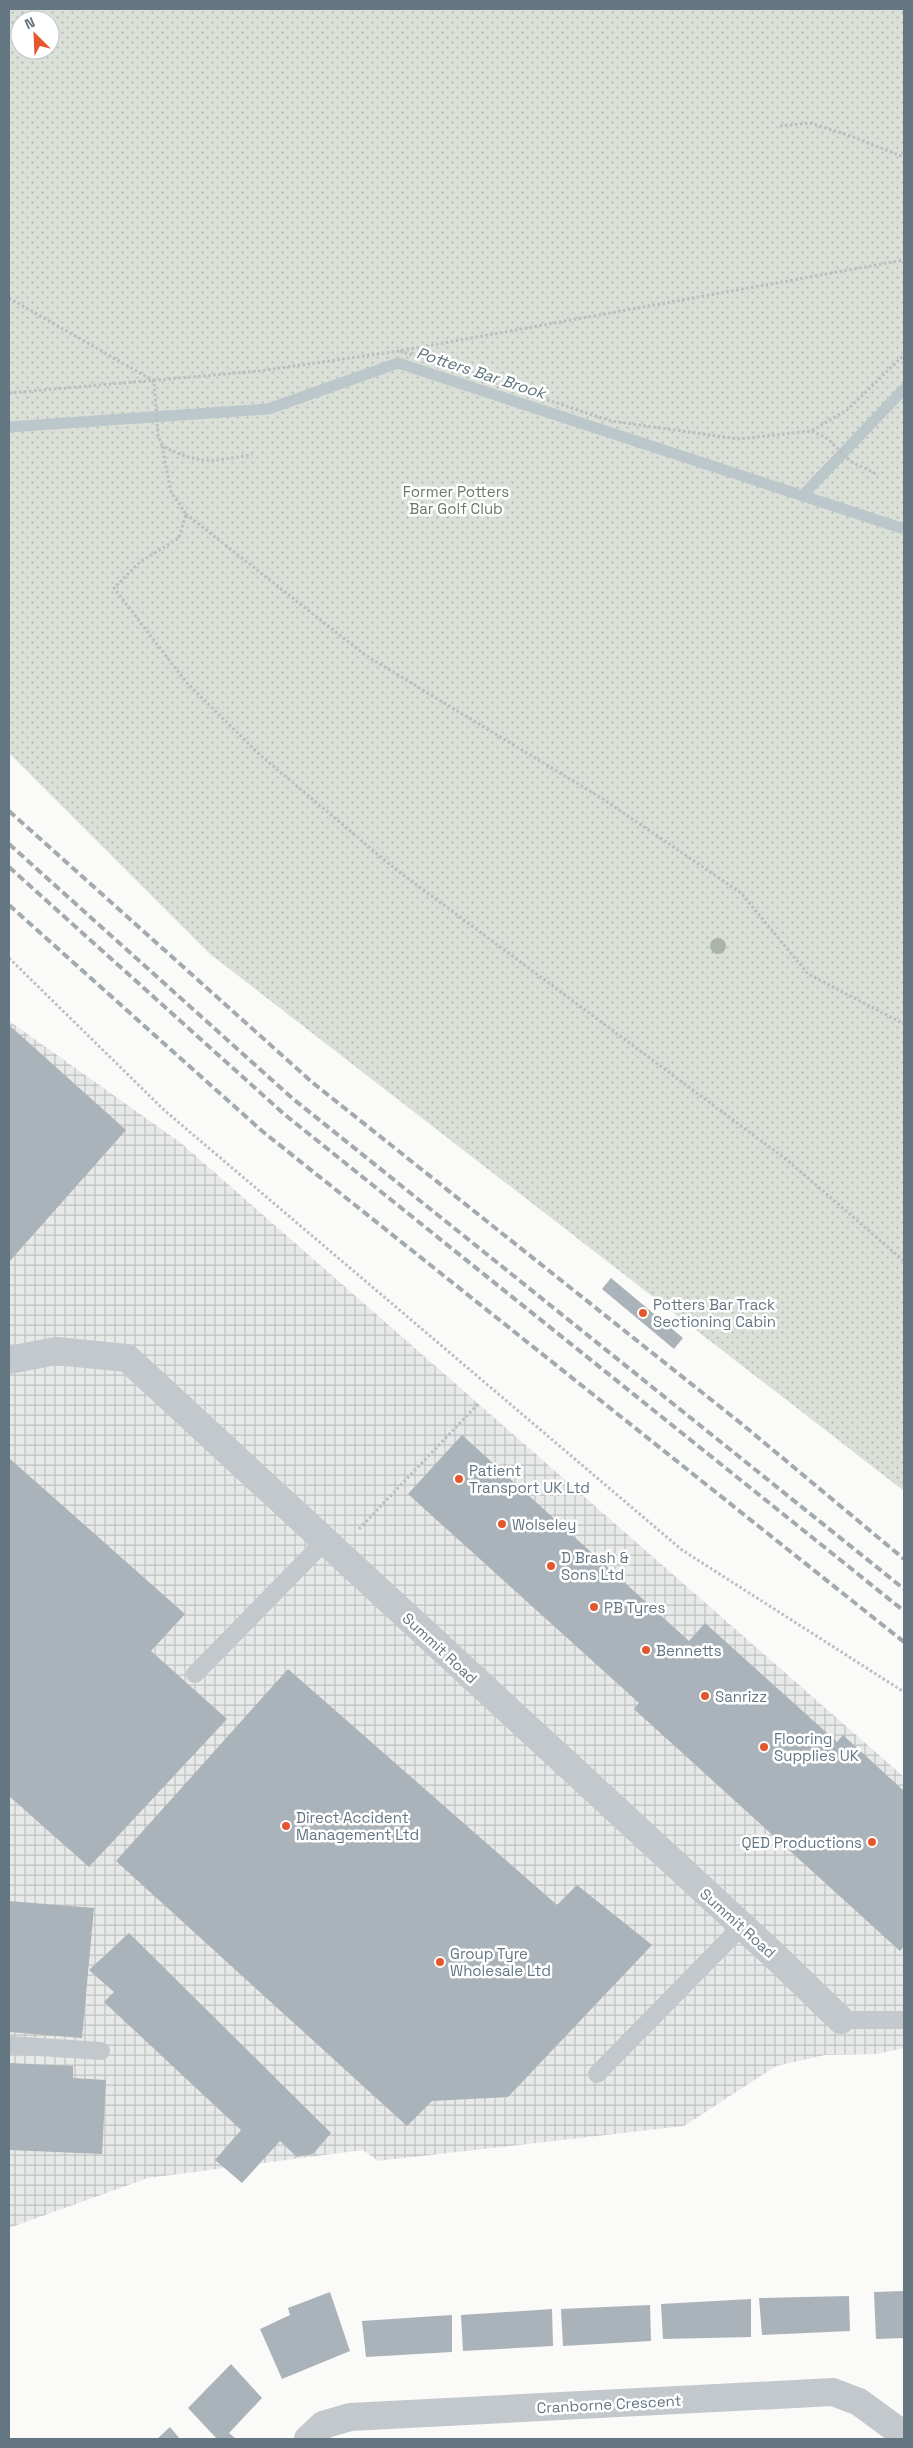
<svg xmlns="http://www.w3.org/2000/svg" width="913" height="2448" font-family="'Space Grotesk',sans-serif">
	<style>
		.industrial { fill: url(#industrial-grid) }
		.park { fill: url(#park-dots); fill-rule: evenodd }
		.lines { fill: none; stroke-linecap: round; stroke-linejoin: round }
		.stream { stroke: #bbc7cb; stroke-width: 11 }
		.building { fill: #aab3b9 }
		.path { stroke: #bbbfc2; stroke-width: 3; stroke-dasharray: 2.5 2.5; stroke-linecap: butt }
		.lane { stroke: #c3c8cc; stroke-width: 18 }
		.street { stroke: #c3c8cc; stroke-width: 28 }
		.rail { stroke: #a2aab0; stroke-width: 4; stroke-dasharray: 8 4; stroke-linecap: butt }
		.tree { fill: #aab4a7 }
		.poi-dot { fill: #e4572e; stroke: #fff; stroke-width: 2 }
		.labels { text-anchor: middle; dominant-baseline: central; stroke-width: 5; stroke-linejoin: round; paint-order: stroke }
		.park-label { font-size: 15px; fill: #687a64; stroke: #fff }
		.poi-label { font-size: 15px; fill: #657683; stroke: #fff; text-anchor: start }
		.street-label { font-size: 15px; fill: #657683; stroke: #fff }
		.water-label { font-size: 16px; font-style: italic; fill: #60757c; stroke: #fff }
	</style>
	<defs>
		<pattern id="industrial-grid" width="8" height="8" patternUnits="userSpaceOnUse" patternTransform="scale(1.25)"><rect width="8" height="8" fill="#e8e9e9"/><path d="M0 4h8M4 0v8" fill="none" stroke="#c0c1c2"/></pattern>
		<pattern id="park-dots" width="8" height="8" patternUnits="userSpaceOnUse" patternTransform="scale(1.25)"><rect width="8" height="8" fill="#dadfd7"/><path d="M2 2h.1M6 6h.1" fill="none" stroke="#b4b9b4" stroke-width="1.8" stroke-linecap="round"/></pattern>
	</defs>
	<rect width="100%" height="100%" fill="#fafaf8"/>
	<path class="industrial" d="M9 1021 181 1143 904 1777V2048L877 2054 825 2055 776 2066 684 2126 378 2161 363 2150 148 2178 9 2228Z"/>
	<path class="park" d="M9 9H904V1491L210 954 9 753ZM20 20H50V50H20Z"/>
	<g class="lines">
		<path class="stream" d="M9 427 268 409 398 363 904 529
			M802 496 904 389"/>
	</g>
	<path class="building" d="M9 1025 126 1130 9 1262Z
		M611 1278 683 1338 674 1349 602 1289Z
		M462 1435 689 1641 705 1623 837 1742 843 1735 904 1791V1946L900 1951 634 1709 639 1703 408 1494Z
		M9 1458 185 1614 151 1651 227 1719 89 1867 9 1796Z
		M288 1669 557 1905 577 1885 652 1945 508 2097 432 2101 407 2126 116 1861Z
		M9 1901 94 1908 82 2038 9 2032Z
		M129 1933 331 2133 313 2154 297 2157 280 2141 242 2183 215 2160 241 2130 104 2002 114 1992 89 1970Z
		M9 2063 73 2066V2078L106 2080 102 2154 9 2150Z
		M904 2291V2338L876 2339 874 2292Z
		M330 2292 350 2351 282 2379 260 2329 290 2315 288 2308Z
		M849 2296 850 2331 762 2335 759 2298Z
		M751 2299V2337L663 2339 661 2304Z
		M650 2305 651 2341 563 2346 561 2309Z
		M552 2309 553 2346 463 2351 461 2315Z
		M452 2315V2352L366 2357 362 2321Z
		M231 2364 262 2398 229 2433 236 2439H217L188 2408Z
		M170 2427 180 2439H157Z"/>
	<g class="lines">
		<path class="path" d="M780 126 810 123 845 134 904 157
			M9 298 154 381 158 435 162 446C203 466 209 461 252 455
			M400 351 611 421 738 439 811 431 847 410 904 355
			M9 393 259 371 399 351 904 260
			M812 431 828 439 850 461 878 475
			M162 446 171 492 186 514 179 538 140 562 114 588 186 682 260 755 394 868 787 1160 904 1261
			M186 514 365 655 603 799 741 893 808 974 904 1024
			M9 958 164 1110 682 1550 904 1692
			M359 1529 478 1404"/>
		<path class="lane" d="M195 1674 324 1542
			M841 2020H904
			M9 2045 101 2051
			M597 2074 742 1926"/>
		<path class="street" d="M9 1360 56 1351 127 1358 777 1958 841 2020
			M308 2439 323 2425 350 2417 833 2392 859 2402 904 2435"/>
		<path class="rail" d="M9 811 313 1083 743 1425 904 1559
			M9 844 292 1098 904 1589
			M9 867 284 1114 904 1611
			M9 905 262 1131 904 1642"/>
	</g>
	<circle class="tree" cx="718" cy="946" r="8"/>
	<g class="poi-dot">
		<circle cx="643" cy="1313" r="5"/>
		<circle cx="459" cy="1479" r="5"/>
		<circle cx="502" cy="1524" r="5"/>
		<circle cx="551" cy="1566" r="5"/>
		<circle cx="594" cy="1607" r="5"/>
		<circle cx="646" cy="1650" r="5"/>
		<circle cx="705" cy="1696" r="5"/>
		<circle cx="764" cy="1747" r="5"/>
		<circle cx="286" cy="1826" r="5"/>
		<circle cx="872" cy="1842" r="5"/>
		<circle cx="440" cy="1962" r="5"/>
	</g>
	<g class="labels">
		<g class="park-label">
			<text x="456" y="491">Former Potters<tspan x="456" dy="17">Bar Golf Club</tspan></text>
		</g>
		<g class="poi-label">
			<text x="653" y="1304">Potters Bar Track<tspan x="653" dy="17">Sectioning Cabin</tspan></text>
			<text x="469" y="1470">Patient<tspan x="469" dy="17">Transport UK Ltd</tspan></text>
			<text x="512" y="1524">Wolseley</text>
			<text x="561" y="1557">D Brash &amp;<tspan x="561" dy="17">Sons Ltd</tspan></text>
			<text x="604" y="1607">PB Tyres</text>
			<text x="656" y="1650">Bennetts</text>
			<text x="715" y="1696">Sanrizz</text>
			<text x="774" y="1738">Flooring<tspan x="774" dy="17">Supplies UK</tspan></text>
			<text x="296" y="1817">Direct Accident<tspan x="296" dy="17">Management Ltd</tspan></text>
			<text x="862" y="1842" text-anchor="end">QED Productions</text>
			<text x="450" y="1953">Group Tyre<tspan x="450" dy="17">Wholesale Ltd</tspan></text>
		</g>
		<g class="street-label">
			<text transform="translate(440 1648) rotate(43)">Summit Road</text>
			<text transform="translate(738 1923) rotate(42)">Summit Road</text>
			<text transform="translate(609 2404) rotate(-3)">Cranborne Crescent</text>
		</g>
		<g class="water-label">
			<text transform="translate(481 373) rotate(18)">Potters Bar Brook</text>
		</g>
	</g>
	<rect width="913" height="2448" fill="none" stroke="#657683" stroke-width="20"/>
	<g transform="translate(35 35) rotate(336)"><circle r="24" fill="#ffffff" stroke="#c1c8cd"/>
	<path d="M0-4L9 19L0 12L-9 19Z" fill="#e4572e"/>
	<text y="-8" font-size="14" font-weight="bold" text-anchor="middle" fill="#657683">N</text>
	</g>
</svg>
